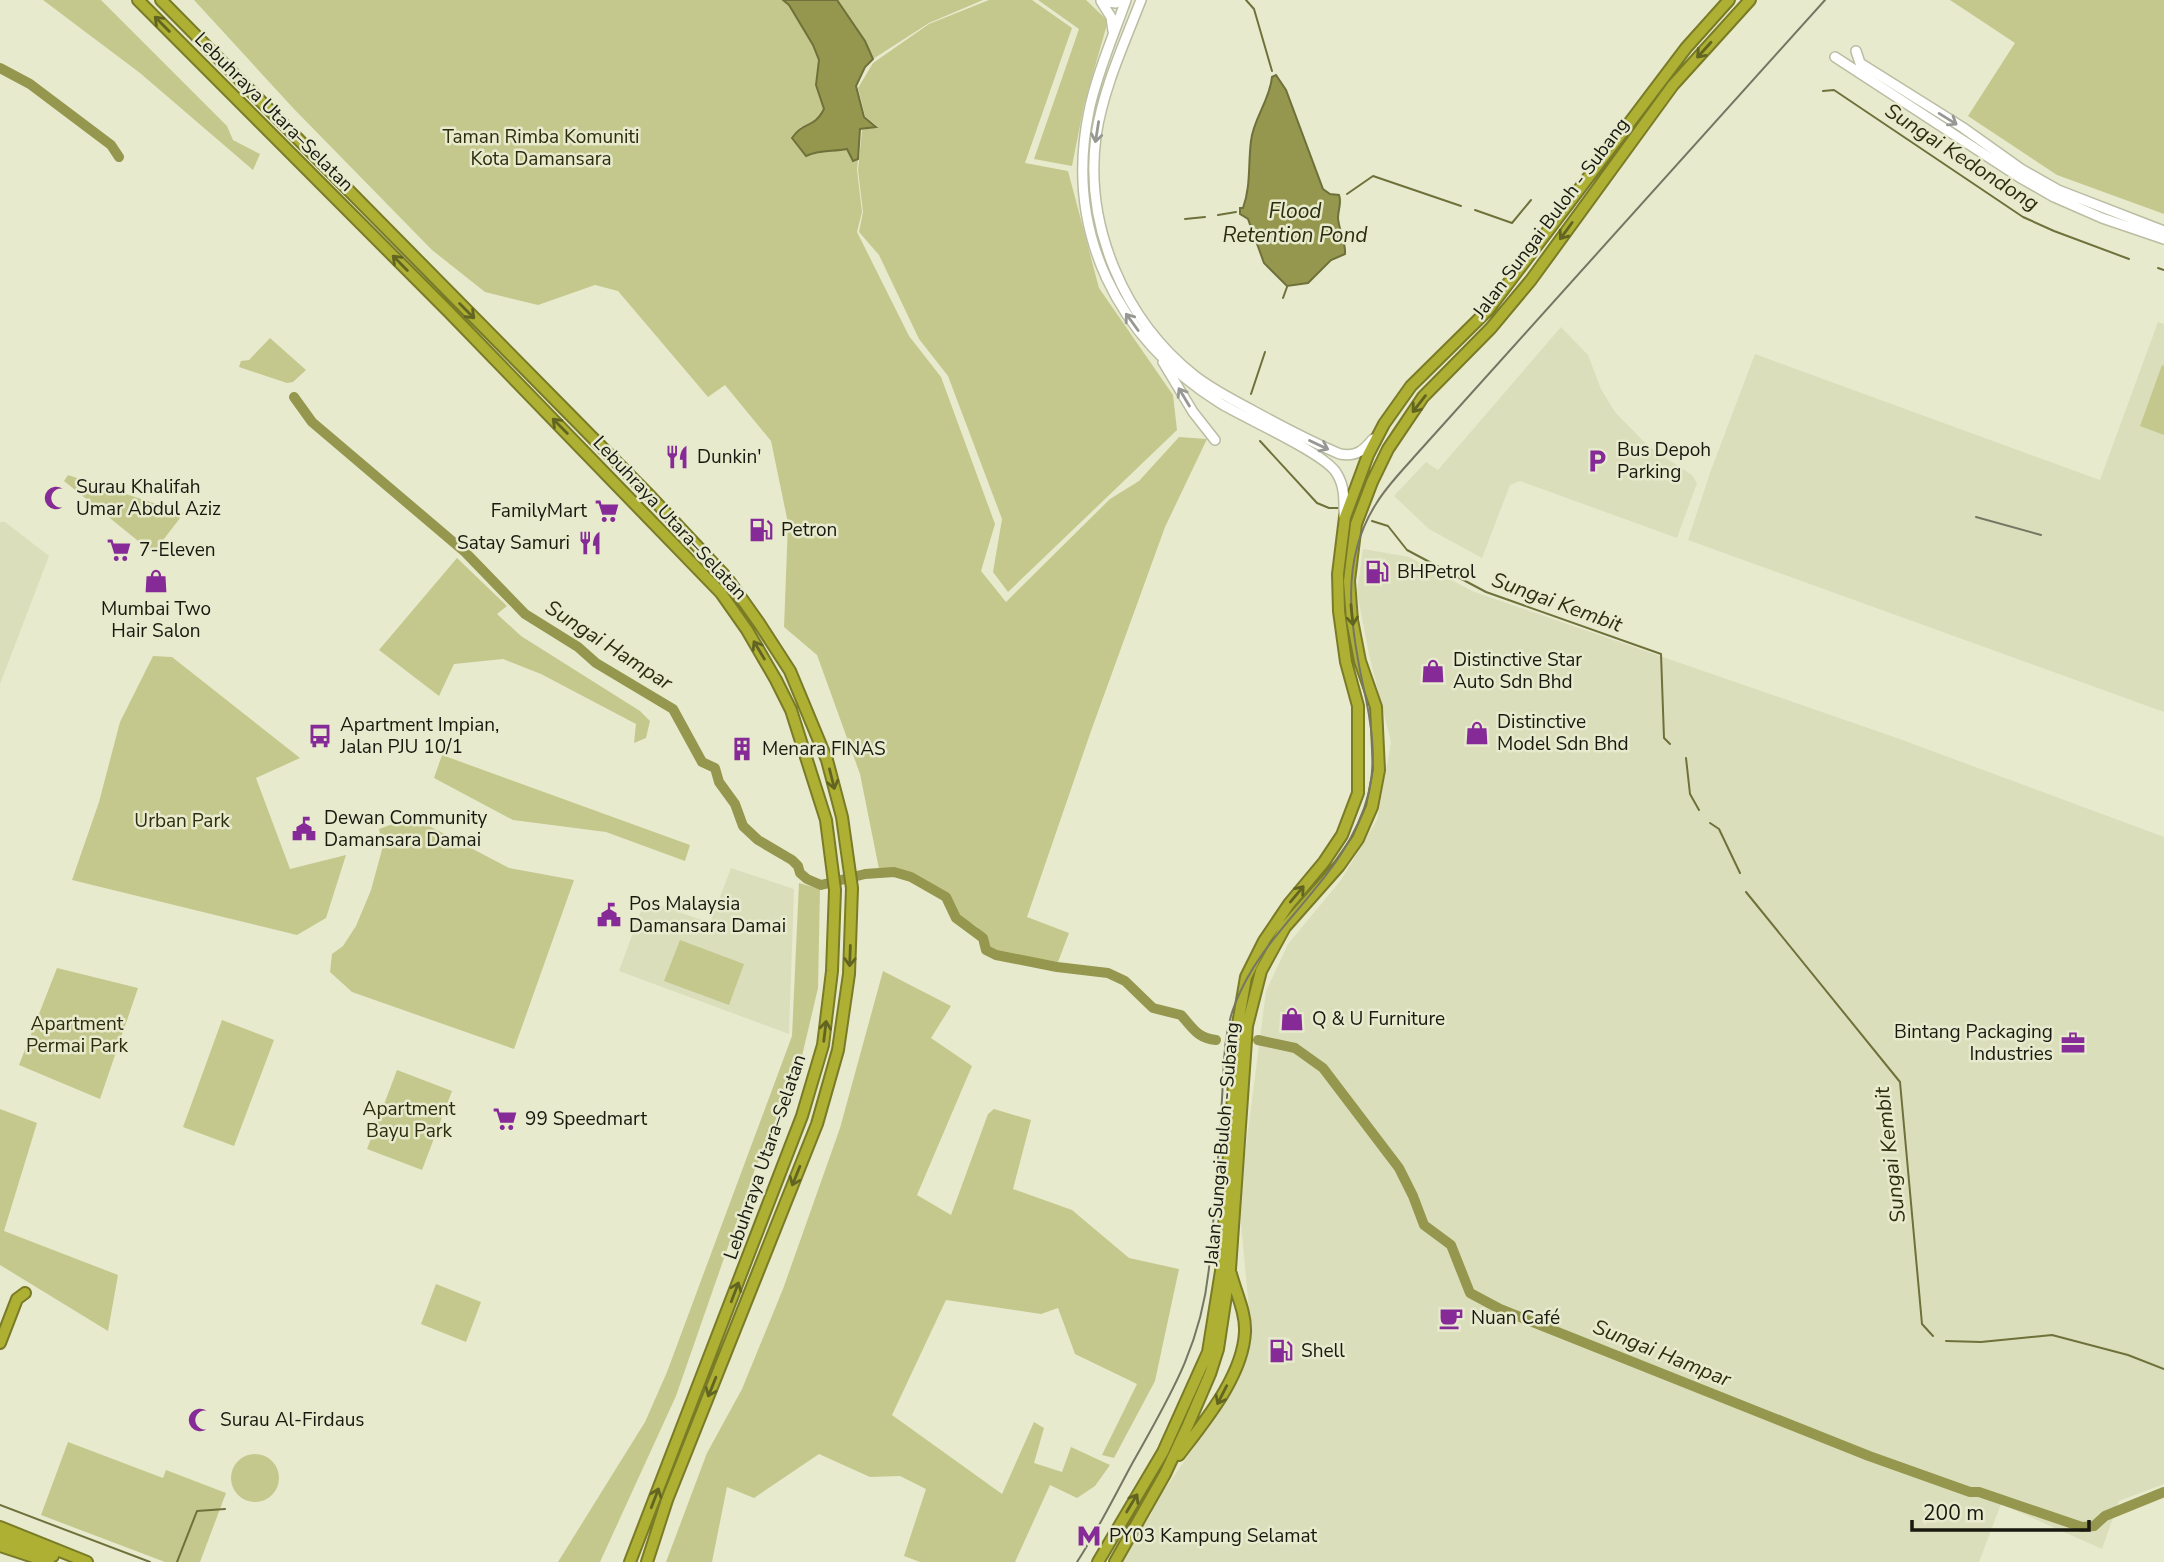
<svg xmlns="http://www.w3.org/2000/svg" width="2164" height="1562" font-family="'Nunito Sans',sans-serif">
	<style>
		.built { fill: #dbdeba }
		.green { fill: #c4c88c }
		.water { fill: #94974d; stroke: #6f713a; stroke-width: 2 }
		.lines { fill: none; stroke-linecap: round; stroke-linejoin: round }
		.stream { stroke: #6f713a; stroke-width: 2 }
		.river { stroke: #94974d; stroke-width: 10 }
		.secondary-casing { stroke: #bbbda2; stroke-width: 12 }
		.highway-casing { stroke: #797b26; stroke-width: 14 }
		.secondary { stroke: #fff; stroke-width: 9 }
		.highway { stroke: #adb033; stroke-width: 10 }
		.rail { stroke: #757664; stroke-width: 2 }
		.oneway { stroke: #626421 }
		.oneway2 { stroke: #979893 }
		.labels { text-anchor: middle; dominant-baseline: central; stroke-width: 5; stroke-linejoin: round; paint-order: stroke }
		.street-label { font-size: 19px; fill: #18190f; stroke: #e8eace }
		.park-label { font-size: 19px; fill: #2c2d0c; stroke: #e8eace }
		.poi-label { font-size: 19px; fill: #18190f; stroke: #e8eace; text-anchor: start }
		.water-label { font-size: 21px; font-style: italic; fill: #2d2e0d; stroke: #e8eace }
	</style>
	<rect width="100%" height="100%" fill="#e8eace"/>
	<path class="built" d="M2158 322 2164 324V712L1688 540 1711 470 1755 354 2100 480Z
		M1561 327 1588 355 1601 389 1615 412 1648 446 1692 475 1697 483 1677 538 1520 481 1510 485 1482 558 1429 529 1394 496 1426 462 1438 470Z
		M0 522H5L49 556 0 684Z
		M1363 549 1409 557 1472 591 1897 738 2164 837V1484L2119 1501 2102 1549 2001 1504 1979 1562H1119L1152 1513V1508L1227 1399 1245 1361 1250 1321 1239 1201 1266 991 1288 944 1341 880 1377 820 1391 742 1369 655 1357 592Z
		M731 868 794 889 789 1034 619 971 645 900 710 923Z"/>
	<path class="green" d="M43 0H101L227 126 233 140 260 154 253 170 140 73Z
		M194 0H783L789 5 813 45 819 60 816 85 824 109 818 120 799 128V147L806 156C820 149 832 152 848 149L853 160 858 159 857 170 862 212 857 232 909 336 941 377 995 524 981 571 1006 602 1110 499 1139 481 1179 437 1207 439 1165 527 1091 731 1027 917 1069 933 1058 962 1001 952 989 947 985 936 976 926 959 916 948 894 912 875 894 868 879 869 860 774 817 655 784 627 788 523 771 441 725 385 708 397 618 291 595 285 538 305 485 292 432 250 294 109Z
		M837 0H983L929 23 873 59 865 41Z
		M989 0H1032L1072 28 1025 163 1068 171 1099 288 1173 395 1177 430 1008 592 993 572 1002 519 948 376 919 339 879 255 859 232 863 212 858 170 862 130 878 127 865 116 858 88 873 63 929 24Z
		M1038 0H1086L1108 21 1084 105 1072 166 1034 159 1079 29Z
		M1950 0H2164V214L2057 175 1968 116 2015 43Z
		M270 338 306 370 293 382 287 383 239 367 241 361 249 360Z
		M2162 365 2164 366V435L2140 426Z
		M68 475 184 513 153 553 64 481Z
		M457 558 507 606 497 614 521 636 640 711 650 721 646 738 634 743 636 724 541 674 503 659 454 664 439 696 379 650Z
		M153 656 172 657 300 758 256 778 290 869 346 855 326 918 297 935 72 880 99 802 120 722Z
		M442 755 690 845 685 861 606 832 513 820 434 778Z
		M412 817 509 868 574 880 514 1049 352 992 330 972 332 954 343 946 356 926 371 890 383 846 379 829Z
		M799 883 820 889 818 988 798 1073 755 1169 676 1396 600 1562H558L645 1422 667 1372 792 1036Z
		M680 940 744 964 729 1005 664 981Z
		M57 968 138 988 100 1099 19 1065Z
		M883 971 951 1006 931 1038 972 1066 917 1195 951 1215 988 1114 994 1109 1031 1120 1013 1189 1072 1210 1129 1258 1179 1269 1155 1381 1114 1458 1102 1455 1137 1384 1075 1354 1058 1308 1041 1314 946 1300 892 1415 1002 1494 1034 1422 1044 1428 1034 1463 1062 1472 1071 1447 1110 1465 1095 1486 1077 1498 1050 1485 1015 1562H920L904 1556 926 1489 900 1476 870 1477 819 1454 754 1498 727 1487 712 1562H666L707 1453 742 1389 783 1289 840 1128Z
		M222 1020 274 1040 234 1146 183 1127Z
		M397 1070 452 1091 422 1170 367 1149Z
		M0 1109 37 1123 4 1231 118 1275 108 1331 0 1265Z
		M436 1284 481 1302 466 1342 421 1324Z
		M68 1442 163 1478 166 1470 226 1493 200 1562H165L41 1515Z
		M231 1478a24 24 0 1 1 48 0a24 24 0 1 1-48 0Z"/>
	<path class="water" d="M783 0H837L865 41 873 59 865 67 856 86 864 117 876 127 860 129 858 159 853 161 847 149C832 152 820 149 806 156L792 138C804 120 813 130 824 109L816 85 819 60 813 45 789 5Z
		M1276 75 1286 90 1323 189 1330 194 1339 195C1342 203 1338 209 1338 218 1339 231 1346 242 1345 254L1331 260 1308 283 1287 286 1264 263 1248 219 1240 214V208H1243C1251 186 1248 164 1251 141 1253 119 1270 100 1272 77Z"/>
	<g class="lines">
		<path class="stream" d="M1246 0 1254 9 1272 71
			M1823 91 1834 90 2023 217 2054 231 2129 259
			M1347 194 1373 176 1461 206
			M1475 210 1512 223 1531 200
			M1218 215 1236 212
			M1185 219 1205 217
			M2158 268 2164 270
			M1283 298 1287 287
			M1251 394 1265 352
			M1260 441 1317 503 1329 508H1339
			M1372 521 1388 526 1407 550 1486 592 1661 654 1664 738 1670 744
			M1686 758 1690 794 1699 810
			M1710 823 1719 829 1740 873
			M1746 892 1900 1082 1922 1324 1933 1336
			M1946 1341 1981 1342 2052 1335 2128 1355 2164 1369
			M0 1505 150 1562
			M177 1562 197 1511 225 1509"/>
		<path class="river" d="M0 68 30 84 111 145 119 157
			M294 397 312 422 465 552 525 614 578 647 596 663 673 709 702 762 715 768 719 782 735 804 743 826 758 840 792 860 798 866 800 873 807 879 821 885 865 874 894 872 911 877 946 897 956 918 983 938 986 950 996 955 1057 967 1108 973 1125 981 1153 1008 1181 1015C1193 1028 1197 1038 1216 1040
			M1258 1040 1295 1048 1323 1068 1399 1168 1413 1196 1424 1225 1451 1245 1470 1293 1500 1309 1869 1456 1970 1492H1979L2082 1527 2094 1526 2105 1516 2164 1492"/>
		<g class="secondary-casing">
			<path id="secondary" d="M1126 0C1114 34 1096 76 1089 111 1064 232 1117 338 1220 403 1244 418 1327 454 1337 474 1345 487 1344 501 1344 516
				M1141 0C1124 44 1103 89 1096 136 1084 226 1124 320 1195 376 1212 389 1231 399 1250 409 1279 425 1309 441 1340 454 1356 457 1363 451 1373 439
				M1101 1 1111 17 1113 31
				M1101 1 1116 3 1120 0
				M1856 51 1860 63 1962 127 2021 169 2058 190 2164 231
				M1835 57 2019 177 2054 197 2102 218 2164 239
				M1163 362 1193 412 1215 440"/>
		</g>
		<g class="highway-casing">
			<path id="highway" d="M138 0 449 312 721 593 747 630 776 680 791 710 826 820 835 890 832 971 823 1045 802 1116 630 1562
				M161 0 652 498 727 578 759 623 790 671 827 760 842 817 852 888 849 974 838 1050 817 1124 667 1500 647 1562
				M0 1343 17 1299 25 1293
				M1179 1455C1204 1422 1243 1376 1245 1332 1246 1313 1236 1293 1231 1274
				M0 1527 87 1562
				M0 1536 53 1556
				M0 1546 49 1562
				M1098 1562 1163 1452 1208 1352 1221 1271 1238 1024 1246 977 1264 941 1289 904 1324 862 1342 835 1358 793V706L1346 662 1339 611 1338 574 1345 517 1368 455 1384 424 1411 386 1488 310 1686 48 1729 0
				M1115 1562 1165 1474 1188 1425 1210 1374 1218 1349 1230 1269 1247 1026 1261 971 1285 927 1339 866 1358 839 1372 807 1379 770 1376 707 1360 661 1352 620 1349 581 1356 524 1372 482 1388 449 1423 397 1491 328 1531 280 1673 85 1750 0"/>
		</g>
		<use href="#secondary" class="secondary"/>
		<use href="#highway" class="highway"/>
		<path class="rail" d="M1976 517 2041 535
			M1077 1562C1098 1530 1115 1495 1133 1462 1170 1396 1201 1346 1209 1268 1215 1212 1218 1155 1222 1099 1224 1068 1223 1034 1235 1004 1266 923 1347 880 1369 792 1377 757 1371 720 1363 685 1350 624 1340 560 1376 504 1386 487 1401 472 1414 457L1825 0"/>
	</g>
	<defs><path id="oneway-shaft" d="M-6 0H5M1.5-3L5.5 0L1.5 3" fill="none" stroke-width="1.6" stroke-linecap="round" stroke-linejoin="round" transform="scale(1.75)"/></defs>
	<g class="oneway">
		<use href="#oneway-shaft" transform="translate(162 24) rotate(-135)"/>
		<use href="#oneway-shaft" transform="translate(1704 50) rotate(132)"/>
		<use href="#oneway-shaft" transform="translate(1566 231) rotate(126)"/>
		<use href="#oneway-shaft" transform="translate(400 263) rotate(-135)"/>
		<use href="#oneway-shaft" transform="translate(467 311) rotate(45)"/>
		<use href="#oneway-shaft" transform="translate(1419 404) rotate(128)"/>
		<use href="#oneway-shaft" transform="translate(560 426) rotate(-135)"/>
		<use href="#oneway-shaft" transform="translate(1352 615) rotate(84)"/>
		<use href="#oneway-shaft" transform="translate(759 650) rotate(-121)"/>
		<use href="#oneway-shaft" transform="translate(832 779) rotate(76)"/>
		<use href="#oneway-shaft" transform="translate(1297 894) rotate(-50)"/>
		<use href="#oneway-shaft" transform="translate(850 956) rotate(92)"/>
		<use href="#oneway-shaft" transform="translate(825 1031) rotate(-83)"/>
		<use href="#oneway-shaft" transform="translate(796 1176) rotate(112)"/>
		<use href="#oneway-shaft" transform="translate(735 1292) rotate(-69)"/>
		<use href="#oneway-shaft" transform="translate(712 1387) rotate(112)"/>
		<use href="#oneway-shaft" transform="translate(1222 1395) rotate(117)"/>
		<use href="#oneway-shaft" transform="translate(655 1498) rotate(-69)"/>
		<use href="#oneway-shaft" transform="translate(1132 1503) rotate(-59)"/>
	</g>
	<g class="oneway2">
		<use href="#oneway-shaft" transform="translate(1948 119) rotate(32)"/>
		<use href="#oneway-shaft" transform="translate(1097 132) rotate(99)"/>
		<use href="#oneway-shaft" transform="translate(1132 322) rotate(-126)"/>
		<use href="#oneway-shaft" transform="translate(1184 397) rotate(-121)"/>
		<use href="#oneway-shaft" transform="translate(1319 445) rotate(25)"/>
	</g>
	<defs>
		<g id="restaurant-bare" transform="scale(1.89)"><path d="M-5-6h1v4h1v-4h1v4h1v-4h1v5L-1.5 .5V6h-2V.5L-5-1ZM5-6V6H3V1.5H1.5Q1.5-4 5-6Z" fill="#852a96" stroke="#e8eace" stroke-width="2.5" paint-order="stroke"/></g>
		<g id="parking-bare" transform="scale(1.89)"><path d="M-3.5-5.5H1a3.5 3.5 0 0 1 0 7H-1V5.5H-3.5ZM-1-3.4V-.6H.8a1.4 1.4 0 0 0 0-2.8Z" fill="#852a96" stroke="#e8eace" stroke-width="2.5" paint-order="stroke"/></g>
		<g id="mosque-bare" transform="scale(1.89)"><path d="M3.5-4.9A6 6 0 1 0 3.5 4.9A5 5 0 1 1 3.5-4.9Z" fill="#852a96" stroke="#e8eace" stroke-width="2.5" paint-order="stroke"/></g>
		<g id="supermarket-bare" transform="scale(1.89)"><path d="M-6-5.5h2.5l.6 2H6L4.5 2H-2.5L-4.4-4H-6ZM-1.5 3.2a1.3 1.3 0 1 0 .1 0ZM3 3.2a1.3 1.3 0 1 0 .1 0Z" fill="#852a96" stroke="#e8eace" stroke-width="2.5" paint-order="stroke"/></g>
		<g id="fuel-bare" transform="scale(1.89)"><path d="M-5.5-6h7V0h2V4h1.3V-2.5L3-4.5l.8-.8L6-3V5H2.5V1h-1V6h-7ZM-4.2-4.7v3.2H.2V-4.7Z" fill="#852a96" stroke="#e8eace" stroke-width="2.5" paint-order="stroke"/></g>
		<g id="shop-bare" transform="scale(1.89)"><path d="M-5-2.5h2.3a2.7 3.5 0 0 1 5.4 0H5L5.5 6h-11ZM-1.5-2.5h3a1.5 2.3 0 0 0-3 0Z" fill="#852a96" stroke="#e8eace" stroke-width="2.5" paint-order="stroke"/></g>
		<g id="bus-bare" transform="scale(1.89)"><path d="M-5-6H5V4H4V6H2V4H-2V6H-4V4H-5ZM-3.5-4V0h7V-4ZM-3.5 1.2v1.5H-2V1.2ZM2 1.2v1.5H3.5V1.2Z" fill="#852a96" stroke="#e8eace" stroke-width="2.5" paint-order="stroke"/></g>
		<g id="building-bare" transform="scale(1.89)"><path d="M-4-6H4V6H1V3H-1V6H-4ZM-2.5-4.3h1.7v1.8h-1.7ZM.8-4.3h1.7v1.8H.8ZM-2.5-1h1.7V.8h-1.7ZM.8-1h1.7V.8H.8Z" fill="#852a96" stroke="#e8eace" stroke-width="2.5" paint-order="stroke"/></g>
		<g id="civic-bare" transform="scale(1.89)"><path d="M-.6-6.5H3V-4.5H.6V-3L4-1V1h2V6H-6V1h2V-1L-.6-3ZM-1.2 2.5V6h2.4V2.5Z" fill="#852a96" stroke="#e8eace" stroke-width="2.5" paint-order="stroke"/></g>
		<g id="office-bare" transform="scale(1.89)"><path d="M-6-3h4V-5.5h4V-3h4V5H-6ZM-1-4.5V-3h2v-1.5ZM-6 0V1H6V0Z" fill="#852a96" stroke="#e8eace" stroke-width="2.5" paint-order="stroke"/></g>
		<g id="cafe-bare" transform="scale(1.89)"><path d="M-5.5-4.5H6V0H3Q3 3.5 0 3.5H-2.5Q-5.5 3.5-5.5 0ZM3-3.2v2h1.7v-2ZM-6 4.5H4V6H-6Z" fill="#852a96" stroke="#e8eace" stroke-width="2.5" paint-order="stroke"/></g>
		<g id="metro-bare" transform="scale(1.89)"><path d="M-5.5 5V-5H-3L0 0L3-5H5.5V5H3V-.5L0 4L-3-.5V5Z" fill="#852a96" stroke="#e8eace" stroke-width="2.5" paint-order="stroke"/></g>
	</defs>
	<g fill-rule="evenodd">
		<use href="#restaurant-bare" x="677" y="457"/>
		<use href="#parking-bare" x="1597" y="461"/>
		<use href="#mosque-bare" x="56" y="498"/>
		<use href="#supermarket-bare" x="607" y="511"/>
		<use href="#fuel-bare" x="761" y="530"/>
		<use href="#restaurant-bare" x="590" y="543"/>
		<use href="#supermarket-bare" x="119" y="550"/>
		<use href="#fuel-bare" x="1377" y="572"/>
		<use href="#shop-bare" x="156" y="581"/>
		<use href="#shop-bare" x="1433" y="671"/>
		<use href="#shop-bare" x="1477" y="733"/>
		<use href="#bus-bare" x="320" y="736"/>
		<use href="#building-bare" x="742" y="749"/>
		<use href="#civic-bare" x="304" y="829"/>
		<use href="#civic-bare" x="609" y="915"/>
		<use href="#shop-bare" x="1292" y="1019"/>
		<use href="#office-bare" x="2073" y="1043"/>
		<use href="#supermarket-bare" x="505" y="1119"/>
		<use href="#cafe-bare" x="1451" y="1318"/>
		<use href="#fuel-bare" x="1281" y="1351"/>
		<use href="#mosque-bare" x="200" y="1420"/>
		<use href="#metro-bare" x="1089" y="1536"/>
	</g>
	<g class="labels">
		<g class="street-label">
			<text transform="translate(274 112) rotate(45)">Lebuhraya Utara–Selatan</text>
			<text transform="translate(1551 218) rotate(-53)">Jalan Sungai Buloh - Subang</text>
			<text transform="translate(670 518) rotate(47)">Lebuhraya Utara–Selatan</text>
			<text transform="translate(1222 1144) rotate(-85)">Jalan Sungai Buloh - Subang</text>
			<text transform="translate(765 1157) rotate(-71)">Lebuhraya Utara–Selatan</text>
		</g>
		<g class="park-label">
			<text x="541" y="137">Taman Rimba Komuniti<tspan x="541" dy="22">Kota Damansara</tspan></text>
			<text x="182" y="821">Urban Park</text>
			<text x="77" y="1024">Apartment<tspan x="77" dy="22">Permai Park</tspan></text>
			<text x="409" y="1109">Apartment<tspan x="409" dy="22">Bayu Park</tspan></text>
		</g>
		<g class="poi-label">
			<text x="1617" y="450">Bus Depoh<tspan x="1617" dy="22">Parking</tspan></text>
			<text x="697" y="457">Dunkin'</text>
			<text x="76" y="487">Surau Khalifah<tspan x="76" dy="22">Umar Abdul Aziz</tspan></text>
			<text x="587" y="511" text-anchor="end">FamilyMart</text>
			<text x="781" y="530">Petron</text>
			<text x="570" y="543" text-anchor="end">Satay Samuri</text>
			<text x="139" y="550">7-Eleven</text>
			<text x="1397" y="572">BHPetrol</text>
			<text x="156" y="609" text-anchor="middle">Mumbai Two<tspan x="156" dy="22">Hair Salon</tspan></text>
			<text x="1453" y="660">Distinctive Star<tspan x="1453" dy="22">Auto Sdn Bhd</tspan></text>
			<text x="1497" y="722">Distinctive<tspan x="1497" dy="22">Model Sdn Bhd</tspan></text>
			<text x="340" y="725">Apartment Impian,<tspan x="340" dy="22">Jalan PJU 10/1</tspan></text>
			<text x="762" y="749">Menara FINAS</text>
			<text x="324" y="818">Dewan Community<tspan x="324" dy="22">Damansara Damai</tspan></text>
			<text x="629" y="904">Pos Malaysia<tspan x="629" dy="22">Damansara Damai</tspan></text>
			<text x="1312" y="1019">Q &amp; U Furniture</text>
			<text x="2053" y="1032" text-anchor="end">Bintang Packaging<tspan x="2053" dy="22">Industries</tspan></text>
			<text x="525" y="1119">99 Speedmart</text>
			<text x="1471" y="1318">Nuan Café</text>
			<text x="1301" y="1351">Shell</text>
			<text x="220" y="1420">Surau Al-Firdaus</text>
			<text x="1109" y="1536">PY03 Kampung Selamat</text>
		</g>
		<g class="water-label">
			<text transform="translate(1962 157) rotate(33)">Sungai Kedondong</text>
			<text x="1295" y="211">Flood<tspan x="1295" dy="24">Retention Pond</tspan></text>
			<text transform="translate(1557 602) rotate(20)">Sungai Kembit</text>
			<text transform="translate(609 645) rotate(33)">Sungai Hampar</text>
			<text transform="translate(1890 1155) rotate(-97)">Sungai Kembit</text>
			<text transform="translate(1662 1353) rotate(22)">Sungai Hampar</text>
		</g>
	</g>
	<path d="M1912 1520v10h177v-10" fill="none" stroke="#18190f" stroke-width="3.5"/>
	<text x="1923" y="1520" font-size="21" fill="#18190f" stroke="#e8eace" stroke-width="5" paint-order="stroke">200 m</text>
</svg>
